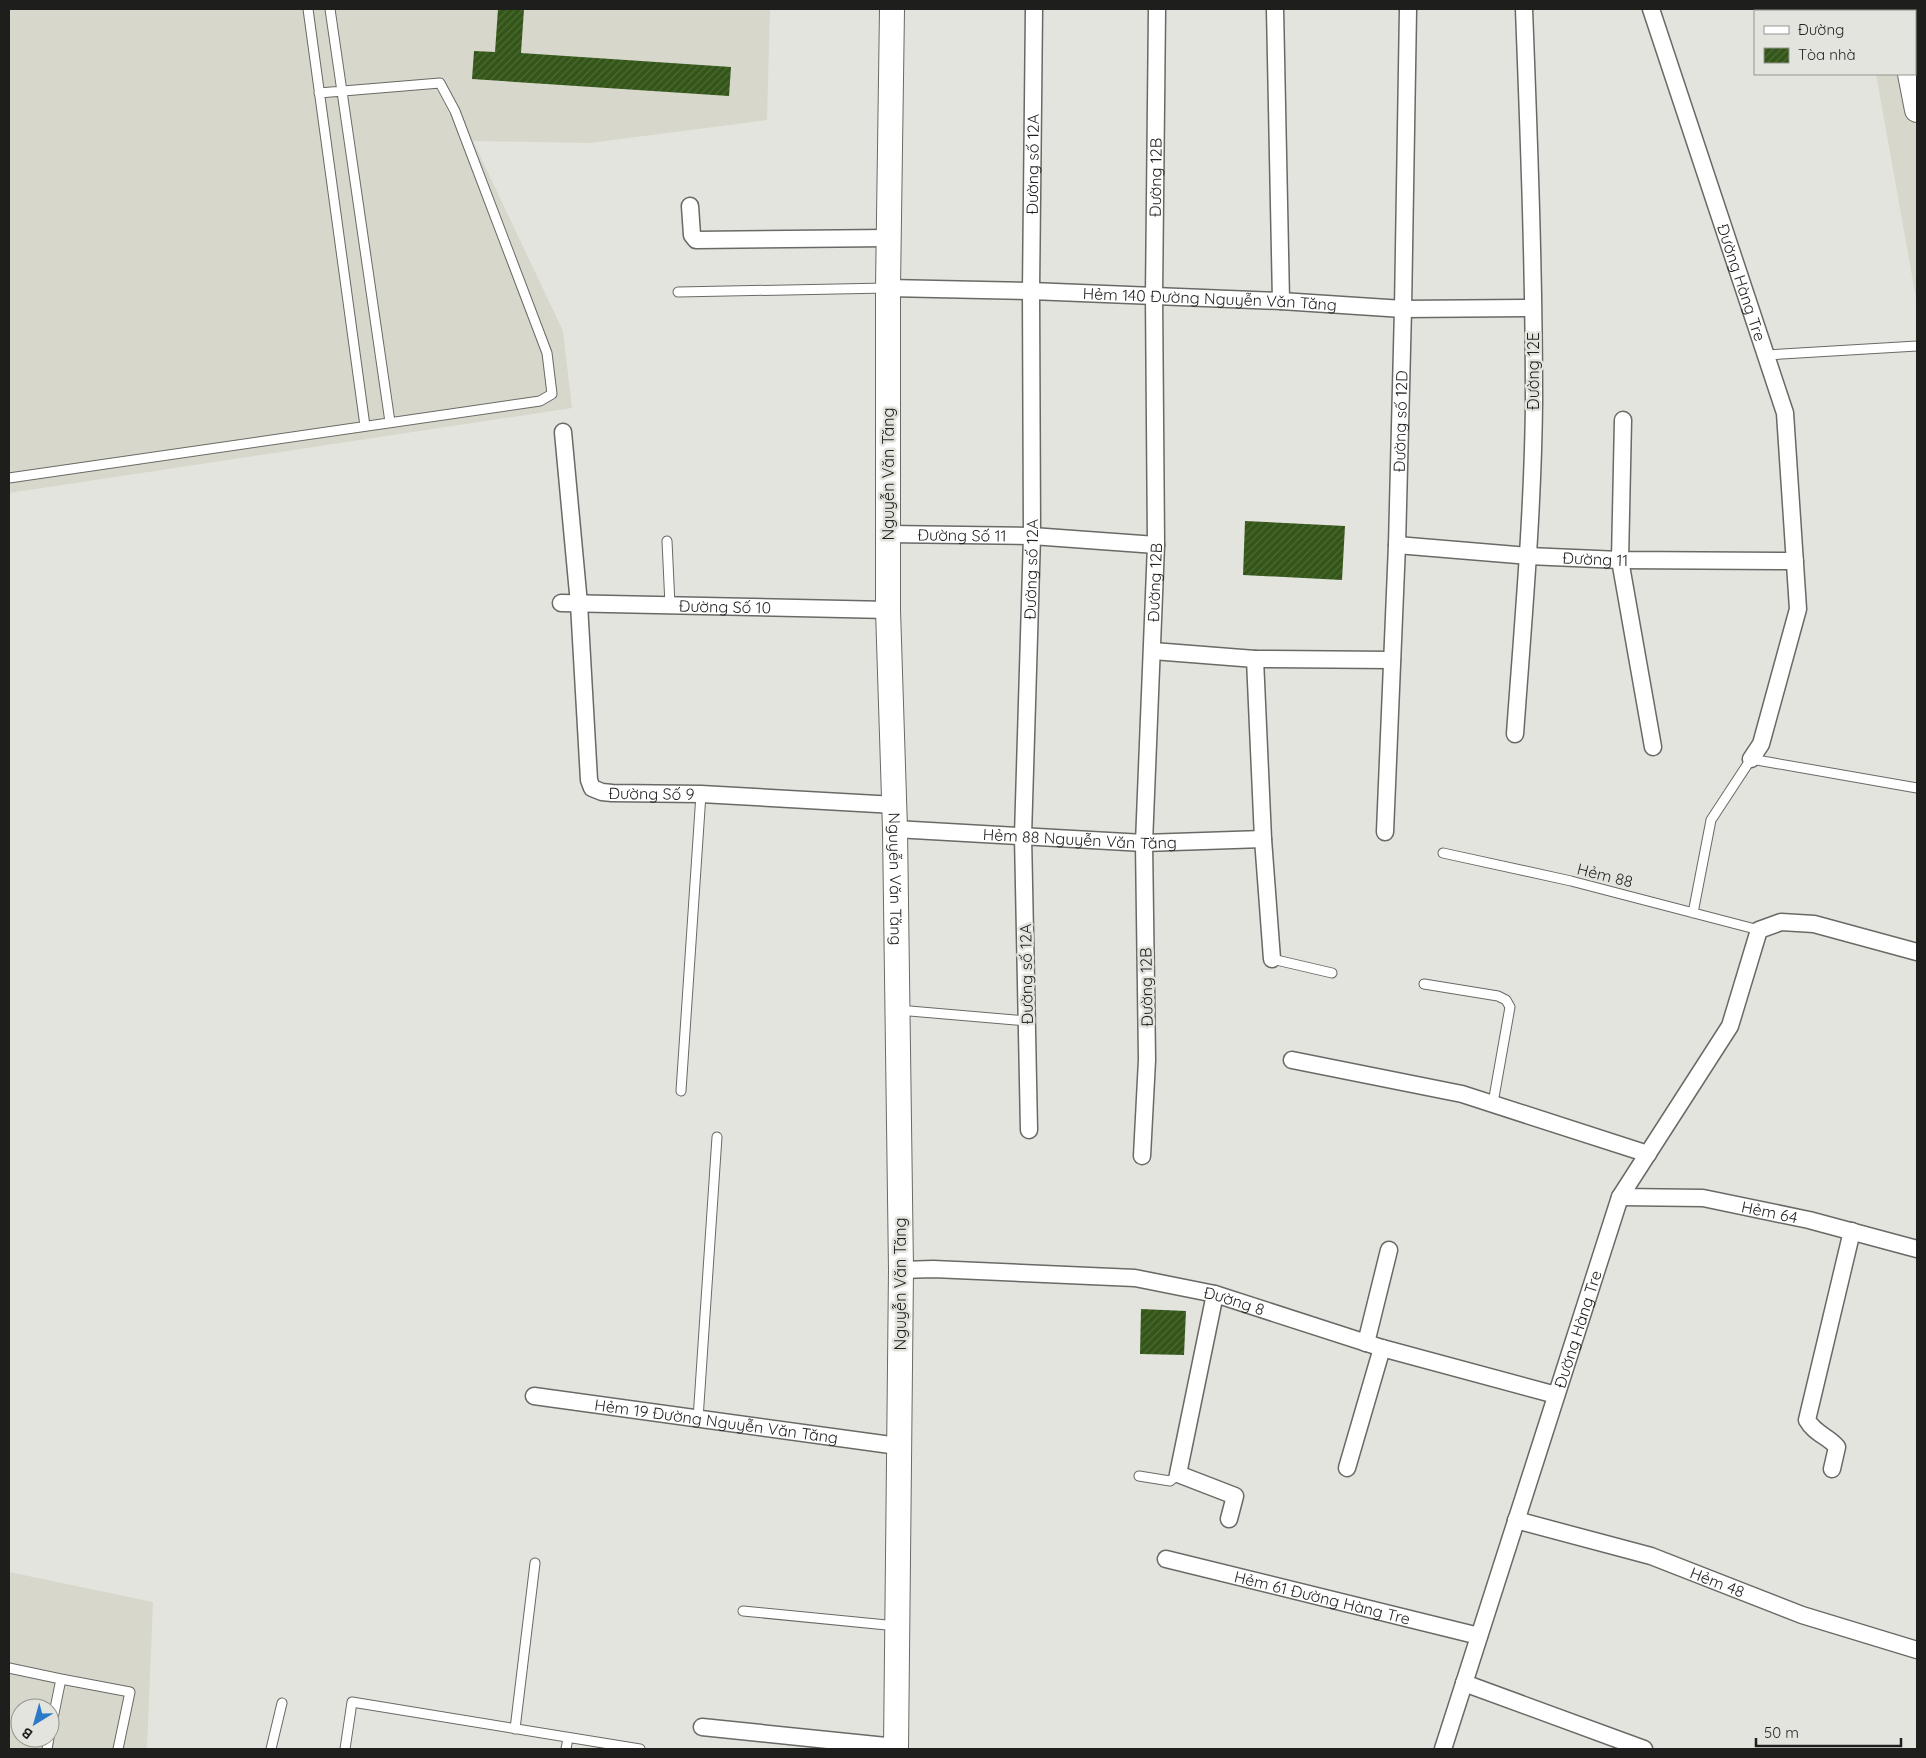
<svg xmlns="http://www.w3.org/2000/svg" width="1926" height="1758" font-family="Quicksand,sans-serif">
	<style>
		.built { fill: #d8d7cb; fill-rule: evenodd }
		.building { fill: url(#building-hatch) }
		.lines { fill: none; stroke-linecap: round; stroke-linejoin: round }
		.lane-casing { stroke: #6a6965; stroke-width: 11 }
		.street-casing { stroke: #6a6965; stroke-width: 19 }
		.secondary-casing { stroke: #6a6965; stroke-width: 26 }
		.lane { stroke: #fff; stroke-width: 9 }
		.street { stroke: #fff; stroke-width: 16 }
		.secondary { stroke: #fff; stroke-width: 24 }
		.labels { text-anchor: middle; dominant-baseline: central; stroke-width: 5; stroke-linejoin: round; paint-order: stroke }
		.street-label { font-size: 16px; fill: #1e1e1d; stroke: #e4e4df }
	</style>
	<defs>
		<pattern id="building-hatch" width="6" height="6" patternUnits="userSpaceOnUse" patternTransform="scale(1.25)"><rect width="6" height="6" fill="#335618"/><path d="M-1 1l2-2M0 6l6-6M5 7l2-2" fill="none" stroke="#4e6a39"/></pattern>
	</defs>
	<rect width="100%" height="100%" fill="#e4e4df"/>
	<path class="built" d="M9 9H770L767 120 590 143 473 141 563 331 572 408 9 493Z
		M1864 9H1917V304L1876 74H1915V11H1865Z
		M9 1572 153 1602 147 1749H9ZM20 1708H50V1738H20Z"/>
	<path class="building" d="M498 9H524L521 53 731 67 729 96 472 79 474 51 495 52Z
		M1245 521 1345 526 1342 580 1243 575Z
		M1141 1309 1186 1311 1184 1355 1140 1354Z"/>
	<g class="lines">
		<g class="lane-casing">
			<path id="lane" d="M308 9 365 426
				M330 9 390 422
				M678 292 887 288
				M1766 355 1917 346
				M9 478 540 401 552 394 547 353 455 111 440 83 319 93
				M667 541 670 605
				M1443 853 1571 881 1759 930
				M1693 913 1711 820 1751 759 1917 788
				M1272 959 1332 973
				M1424 984 1498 996 1506 1000 1510 1007 1493 1103
				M898 1010 1027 1021
				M681 1091 701 794
				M698 1419 717 1137
				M1139 1476 1170 1481 1178 1474
				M743 1611 897 1626
				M9 1668 61 1679 50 1733
				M61 1679 130 1692 118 1749
				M515 1729 535 1563
				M47 1749 49 1738
				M271 1749 282 1703
				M345 1749 352 1702 640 1749
				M566 1749 568 1738"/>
		</g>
		<g class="street-casing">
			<g id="street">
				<path d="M1275 9 1281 301"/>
				<path id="s1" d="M1651 9 1785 413 1798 609 1761 744 1751 759"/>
				<path d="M690 206 692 235 696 240 889 238"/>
				<path id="s2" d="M888 288 1031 291 1281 301 1403 309 1532 308"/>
				<path d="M1623 420 1620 560 1653 747"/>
				<path id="s3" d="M563 432 579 604 589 780 592 788 602 792 612 793 701 794 895 805"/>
				<path id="s4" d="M888 534 1032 536 1156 545"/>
				<path id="s5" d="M1397 545 1528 556 1620 560 1795 561"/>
				<path id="s6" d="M561 603 888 610"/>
				<path d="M1153 651 1255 659 1392 660"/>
				<path d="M1255 659 1263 839 1272 959"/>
				<path d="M1515 734C1523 623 1533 512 1534 402 1534 271 1529 140 1524 9"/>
				<path id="s7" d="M895 829 1144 843 1263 839"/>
				<path id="s8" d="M1385 832 1397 545 1403 309 1408 9"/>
				<path d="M1292 1060 1462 1094 1648 1154"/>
				<path id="s9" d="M1029 1130 1023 836 1032 536 1031 291 1034 9"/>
				<path id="s10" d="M1142 1156 1147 1060 1144 843 1156 545 1154 296 1157 9"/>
				<path id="s11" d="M1620 1197 1703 1198 1809 1220 1917 1249"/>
				<path id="s12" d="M901 1270 933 1269 1135 1278 1215 1294 1382 1348 1556 1395"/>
				<path d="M1215 1294 1178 1474 1235 1496 1229 1519"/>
				<path d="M1366 1343 1389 1250"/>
				<path id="s13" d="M534 1396 898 1446"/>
				<path d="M1347 1468 1382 1348"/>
				<path d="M1832 1469 1837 1447C1828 1436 1815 1434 1807 1420L1852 1231"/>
				<path id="s14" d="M1516 1520 1651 1556 1802 1615 1917 1650"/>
				<path id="s15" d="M1166 1559 1479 1636"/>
				<path d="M1464 1683 1644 1749"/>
				<path d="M702 1727 896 1747"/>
				<path id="s16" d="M1443 1749 1620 1197 1730 1026 1759 930 1781 922 1814 924 1917 952"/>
			</g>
		</g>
		<g class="secondary-casing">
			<g id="secondary">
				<path id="s17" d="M892 9 888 288V610L895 829 901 1270 896 1749"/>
				<path d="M1897 9 1898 11"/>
				<path d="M1910 74 1917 110"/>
			</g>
		</g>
		<use href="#lane" class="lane"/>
		<use href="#street" class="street"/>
		<use href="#secondary" class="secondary"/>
	</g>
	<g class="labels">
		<g class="street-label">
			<text stroke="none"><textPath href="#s9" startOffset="966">Đường số 12A</textPath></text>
			<text stroke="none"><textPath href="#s10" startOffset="979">Đường 12B</textPath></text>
			<text stroke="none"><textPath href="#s1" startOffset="288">Đường Hàng Tre</textPath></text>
			<text stroke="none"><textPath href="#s2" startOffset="322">Hẻm 140 Đường Nguyễn Văn Tăng</textPath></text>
			<text transform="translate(1533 371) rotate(-90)">Đường 12E</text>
			<text stroke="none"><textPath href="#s8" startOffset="411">Đường số 12D</textPath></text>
			<text transform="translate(888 474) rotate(-90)">Nguyễn Văn Tăng</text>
			<text stroke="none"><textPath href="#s4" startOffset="74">Đường Số 11</textPath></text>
			<text stroke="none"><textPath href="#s5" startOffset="199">Đường 11</textPath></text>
			<text stroke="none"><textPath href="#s9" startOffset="561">Đường số 12A</textPath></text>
			<text stroke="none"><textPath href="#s10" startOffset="574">Đường 12B</textPath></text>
			<text stroke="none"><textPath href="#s6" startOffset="164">Đường Số 10</textPath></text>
			<text stroke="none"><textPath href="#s3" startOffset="418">Đường Số 9</textPath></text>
			<text stroke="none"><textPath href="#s7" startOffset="185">Hẻm 88 Nguyễn Văn Tăng</textPath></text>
			<text transform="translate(1605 875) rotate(14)">Hẻm 88</text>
			<text stroke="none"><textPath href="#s17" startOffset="870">Nguyễn Văn Tăng</textPath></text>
			<text transform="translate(1026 974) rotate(-91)">Đường số 12A</text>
			<text transform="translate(1146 987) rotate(-91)">Đường 12B</text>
			<text stroke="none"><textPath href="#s11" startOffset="151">Hẻm 64</textPath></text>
			<text transform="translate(900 1284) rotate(-90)">Nguyễn Văn Tăng</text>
			<text stroke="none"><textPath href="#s12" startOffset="336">Đường 8</textPath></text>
			<text stroke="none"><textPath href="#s16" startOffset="441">Đường Hàng Tre</textPath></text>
			<text stroke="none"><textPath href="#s13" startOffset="184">Hẻm 19 Đường Nguyễn Văn Tăng</textPath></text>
			<text stroke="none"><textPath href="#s14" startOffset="211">Hẻm 48</textPath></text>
			<text stroke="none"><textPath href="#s15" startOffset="161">Hẻm 61 Đường Hàng Tre</textPath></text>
		</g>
	</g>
	<rect width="1926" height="1758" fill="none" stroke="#1e1e1d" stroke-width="20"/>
	<rect x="1754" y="10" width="162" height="65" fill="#e4e4df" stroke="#959591"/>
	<rect x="1764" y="26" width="25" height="8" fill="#ffffff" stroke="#959591"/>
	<text x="1798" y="35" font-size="15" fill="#1e1e1d">Đường</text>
	<rect x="1764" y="48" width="25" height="15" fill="url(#building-hatch)" stroke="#959591"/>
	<text x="1798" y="60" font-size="15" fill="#1e1e1d">Tòa nhà</text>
	<g transform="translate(35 1723) rotate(217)"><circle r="24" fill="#e4e4df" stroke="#959591"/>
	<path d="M0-4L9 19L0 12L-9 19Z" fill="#2a7ac9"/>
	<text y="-8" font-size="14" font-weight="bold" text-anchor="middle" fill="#1e1e1d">B</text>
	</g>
	<path d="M1756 1738v8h145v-8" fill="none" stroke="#1e1e1d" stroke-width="2.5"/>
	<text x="1764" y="1738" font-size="15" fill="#1e1e1d" stroke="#e4e4df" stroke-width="4" paint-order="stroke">50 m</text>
</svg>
